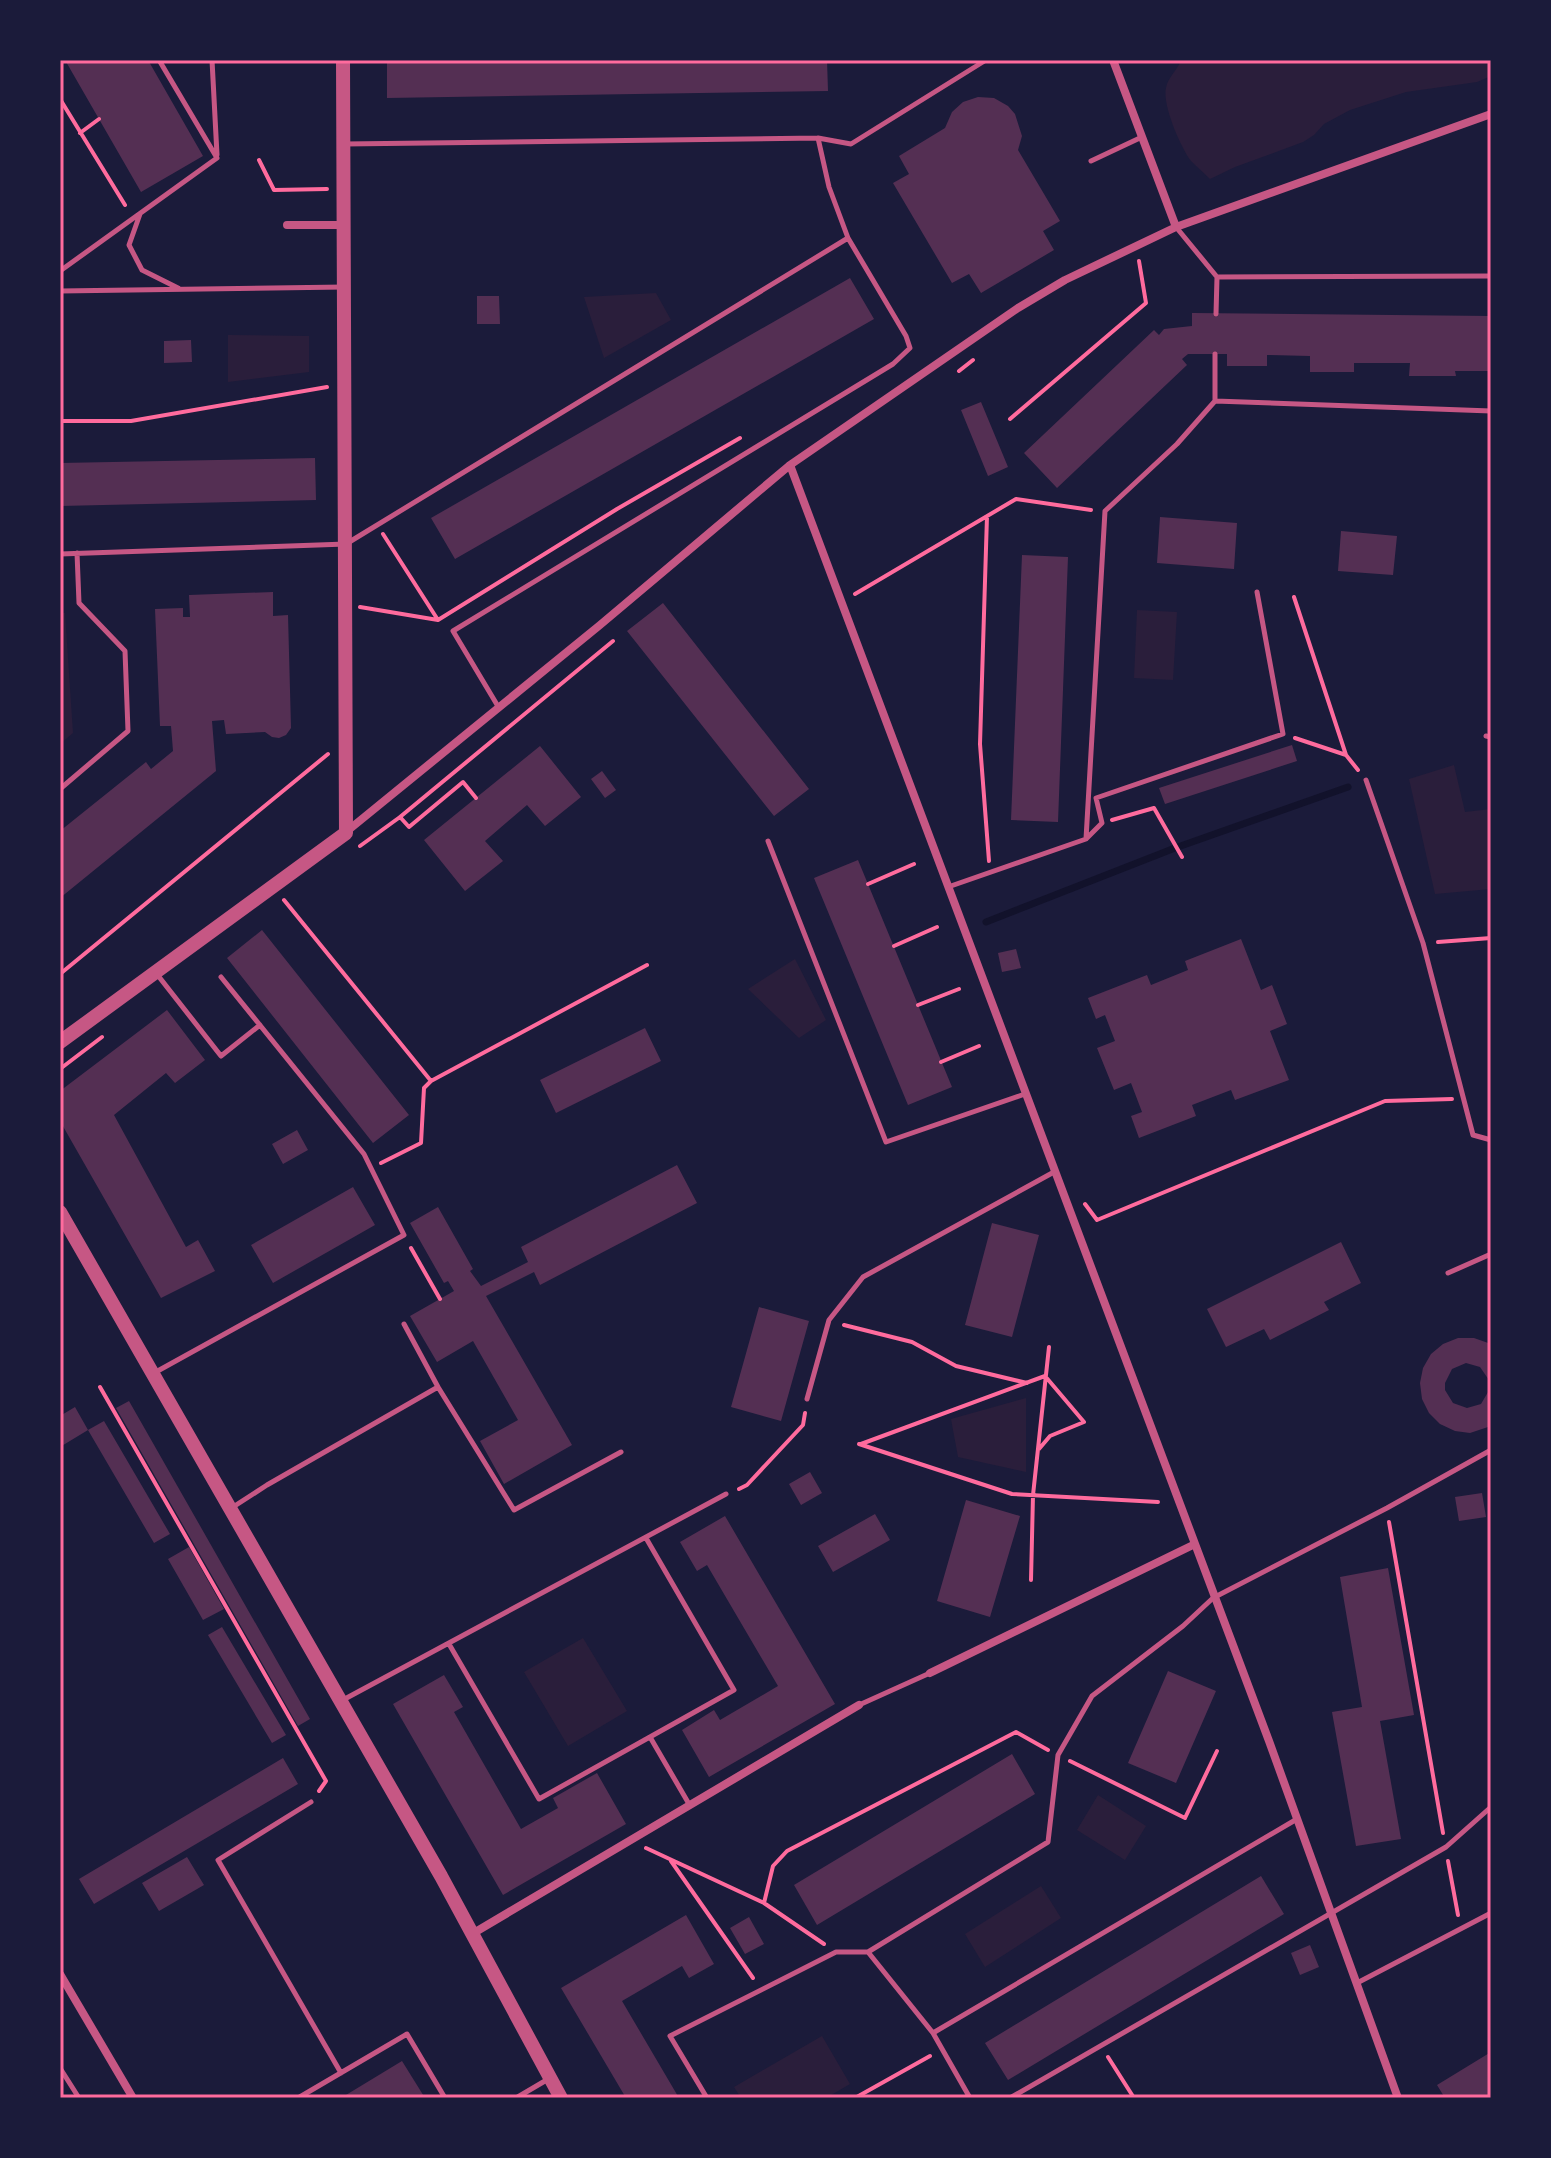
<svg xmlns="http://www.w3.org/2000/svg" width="1551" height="2158" font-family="Inter,sans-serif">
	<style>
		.green { fill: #2a1e3b }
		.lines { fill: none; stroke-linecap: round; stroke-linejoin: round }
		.stream { stroke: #12122b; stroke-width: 7 }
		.building { fill: #542f53 }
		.path { stroke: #ff6b9d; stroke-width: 4 }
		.service { stroke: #c65784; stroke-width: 5 }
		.minor { stroke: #c65784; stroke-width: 8 }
		.tertiary { stroke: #c65784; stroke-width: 14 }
		.neatline { fill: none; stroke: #ff6b9d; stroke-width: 3 }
	</style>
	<rect width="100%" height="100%" fill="#1b1b3a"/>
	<path class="green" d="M1181 60H1491V76L1477 82 1406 92 1350 110 1324 124 1314 135 1303 142 1235 167 1210 179C1204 173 1197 167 1191 161 1181 148 1162 105 1166 88 1168 77 1177 71 1181 60Z
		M656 293 671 320 604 358 584 297Z
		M228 335 309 336V372L228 382Z
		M1137 610 1177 612 1173 680 1134 678Z
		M60 613H65L73 733 60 744Z
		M1454 765 1465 812 1491 809V889L1435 894 1409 779Z
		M795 959 826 1020 799 1038 748 989Z
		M1026 1398V1472L958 1457 951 1419Z
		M583 1638 627 1711 568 1746 524 1672Z
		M1098 1795 1146 1826 1125 1860 1077 1830Z
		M1041 1886 1061 1918 985 1967 965 1934Z
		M822 2036 850 2084 826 2098H741L734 2087Z"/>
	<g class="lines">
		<path class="stream" d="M986 922 1175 848 1348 787"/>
	</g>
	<path class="building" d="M65 60H148L203 156 141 192Z
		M387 60H827L828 91 387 98Z
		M978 97 994 98 1008 106 1015 114 1022 136 1018 150 1060 221 1043 231 1054 250 981 293 969 274 952 283 893 183 909 174 899 156 945 128 952 112 963 102Z
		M850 278 874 319 455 559 431 518Z
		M477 296H499L500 324H477Z
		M1192 313 1491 316V371H1455L1456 376H1409L1410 363H1354V372H1310V356L1267 355V366H1227V354H1188L1182 359 1187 365 1057 488 1024 453 1154 330 1159 335 1164 329 1192 326Z
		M191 340 192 362 164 363V341Z
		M981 402 1008 467 988 476 961 410Z
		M315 458 316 500 60 506V463Z
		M1160 517 1237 523 1234 569 1157 563Z
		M1341 531 1397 536 1393 575 1338 571Z
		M1022 555 1068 557 1058 822 1011 820Z
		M273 592V616L288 615 291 728 286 735 279 738 272 737 265 732 226 734 224 720 212 721 216 771 60 898V831L146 762 151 769 173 751 171 726H160L155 609 183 608V617H190L189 595Z
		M663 603 809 789 774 816 627 631Z
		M1292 745 1297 761 1165 804 1159 788Z
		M540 746 581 797 545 826 527 805 485 841 503 861 465 891 424 840Z
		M602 771 616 790 605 798 591 779Z
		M858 860 952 1087 908 1105 814 878Z
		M262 930 409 1115 373 1143 227 958Z
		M1241 939 1261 990 1272 985 1287 1024 1270 1031 1289 1080 1235 1100 1231 1090 1192 1105 1196 1116 1139 1138 1131 1116 1142 1112 1131 1083 1114 1090 1097 1048 1115 1041 1105 1015 1096 1019 1088 998 1147 975 1151 985 1188 970 1185 961Z
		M1016 949 1021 968 1002 972 998 953Z
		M167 1010 205 1060 175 1083 166 1073 114 1115 186 1247 198 1240 215 1271 161 1298 60 1121V1091Z
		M645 1028 661 1061 556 1113 540 1080Z
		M297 1130 308 1150 283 1164 272 1144Z
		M677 1165 697 1203 540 1285 534 1272 486 1296 572 1445 504 1484 480 1441 518 1420 473 1341 437 1362 410 1316 454 1291 448 1281 444 1283 410 1223 438 1207 473 1269 470 1271 481 1286 528 1262 521 1247Z
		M353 1187 375 1225 273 1283 251 1245Z
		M992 1223 1039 1235 1012 1337 965 1325Z
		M1341 1242 1361 1283 1324 1302 1329 1310 1270 1340 1264 1329 1226 1347 1207 1309Z
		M759 1307 809 1321 781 1421 731 1407Z
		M1458 1338H1474L1491 1344V1383L1480 1367 1466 1363 1452 1369 1445 1383V1390L1453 1403 1467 1408 1481 1404 1491 1387V1426L1470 1433 1455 1431 1440 1424 1429 1413 1422 1399 1420 1383 1423 1368 1431 1354 1443 1344Z
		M129 1401 310 1719 298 1726 116 1408Z
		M75 1407 88 1430 60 1447V1416Z
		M104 1421 170 1534 154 1543 88 1430Z
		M810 1472 822 1493 801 1505 789 1484Z
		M1482 1493 1486 1517 1459 1521 1455 1497Z
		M966 1500 1020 1516 990 1617 937 1601Z
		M875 1514 890 1540 833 1572 818 1546Z
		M725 1516 835 1704 709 1777 682 1730 714 1710 720 1720 778 1686 707 1565 697 1571 680 1542Z
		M189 1547 224 1609 203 1620 168 1559Z
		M1388 1568 1414 1715 1380 1721 1401 1839 1356 1846 1332 1712 1362 1707 1340 1577Z
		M222 1627 286 1735 272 1743 208 1635Z
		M1168 1671 1216 1691 1176 1783 1128 1763Z
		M444 1675 463 1707 454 1712 521 1829 558 1808 553 1798 597 1773 626 1824 503 1895 393 1704Z
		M1012 1754 1035 1794 817 1925 794 1885Z
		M283 1758 298 1784 94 1904 79 1879Z
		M187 1857 204 1885 159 1911 142 1883Z
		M1261 1876 1284 1914 1008 2080 985 2043Z
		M686 1915 714 1964 689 1978 682 1966 622 2001 679 2098H626L561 1988Z
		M749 1917 764 1944 745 1954 730 1928Z
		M1310 1945 1319 1967 1300 1975 1291 1953Z
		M1491 2052V2098H1445L1437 2085Z
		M402 2061 425 2098H341Z"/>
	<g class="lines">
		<path class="path" d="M60 99 125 205
			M80 133 99 119
			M259 160 274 190 327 189
			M959 371 973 360
			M1010 419 1146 303 1139 261
			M60 421H131L327 387
			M987 516 980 744 989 861
			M383 534 438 620
			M855 594 1016 499 1091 510
			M1294 597 1346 755 1358 770
			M360 607 438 620 617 509 740 438
			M1295 738 1346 755
			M400 817 409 827 463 782 476 798
			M1112 820 1154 808 1182 857
			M360 846 400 817 613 641
			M868 884 914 864
			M284 900 431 1081 424 1088 421 1143 381 1163
			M1438 942 1491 938
			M894 946 937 927
			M60 974 328 754
			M918 1005 959 989
			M941 1062 979 1046
			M60 1069 102 1037
			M431 1081 647 965
			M1085 1204 1097 1220 1385 1101 1452 1099
			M411 1248 440 1299
			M844 1325 912 1342 956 1366 1027 1383
			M100 1387 326 1781 319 1791
			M859 1444 1012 1494 1158 1502
			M861 1444 1045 1376
			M1039 1449 1050 1436 1084 1422 1045 1376
			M739 1489 747 1485 803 1425 805 1413
			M1389 1522 1443 1833
			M1031 1580 1033 1495 1049 1347
			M1070 1761 1185 1818 1217 1751
			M646 1848 764 1903 824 1944
			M671 1861 753 1978
			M1448 1861 1458 1915
			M764 1903 773 1866 787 1851 1016 1732 1048 1750
			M1108 2057 1134 2098
			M855 2098 930 2056"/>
		<path class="service" d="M212 60 217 155
			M344 144 818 138 851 144 986 60
			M1091 161 1142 137
			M140 214 129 245 142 270 178 288
			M1176 227 1217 277 1491 276
			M60 271 217 158 159 60
			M60 291 344 287
			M1216 314 1217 277
			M1215 354V401
			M60 554 346 544 848 238
			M499 708 453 631 893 364 910 348 906 336 848 238 829 187 818 138
			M1486 736 1491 737
			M1366 780 1423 943 1473 1135 1491 1140
			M60 789 128 731 125 651 79 603 77 553
			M1087 838 1102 823 1096 798 1283 734 1257 592
			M768 841 886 1142 1025 1094
			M948 887 1086 839 1105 511 1177 444 1215 401 1491 411
			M156 973 221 1056 260 1025
			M1448 1273 1491 1254
			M154 1373 404 1235 364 1154 221 977
			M438 1387 514 1510 621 1452
			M807 1399 829 1320 863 1277 1054 1172
			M233 1507 267 1485 438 1387 404 1324
			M449 1644 539 1799 734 1690 646 1538
			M341 1701 726 1494
			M859 1705 930 1673
			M650 1737 689 1804
			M311 1802 218 1860 341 2073
			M1357 1983 1491 1913
			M933 2033 1297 1819
			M60 2068 79 2098
			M298 2098 407 2034 445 2098
			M516 2098 550 2078
			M707 2098 670 2036 836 1952H868
			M970 2098 933 2033 868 1952 1048 1842 1058 1755 1092 1696 1183 1626 1213 1598 1387 1508 1491 1450
			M1010 2098 1446 1847 1491 1807"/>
		<path class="minor" d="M1113 60 1176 227
			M287 225H344
			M790 465 1269 1741 1398 2098
			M346 832 600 625 790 465 1018 308 1065 280 1176 227 1491 114
			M930 1673 1193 1545
			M472 1934 859 1705
			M60 1974 133 2098"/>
		<path class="tertiary" d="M60 1042 346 833 343 60
			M60 1212 441 1876 561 2098"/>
	</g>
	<rect width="1551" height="2158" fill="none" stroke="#1b1b3a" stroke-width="124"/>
	<rect x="62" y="62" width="1427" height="2034" class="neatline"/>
</svg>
